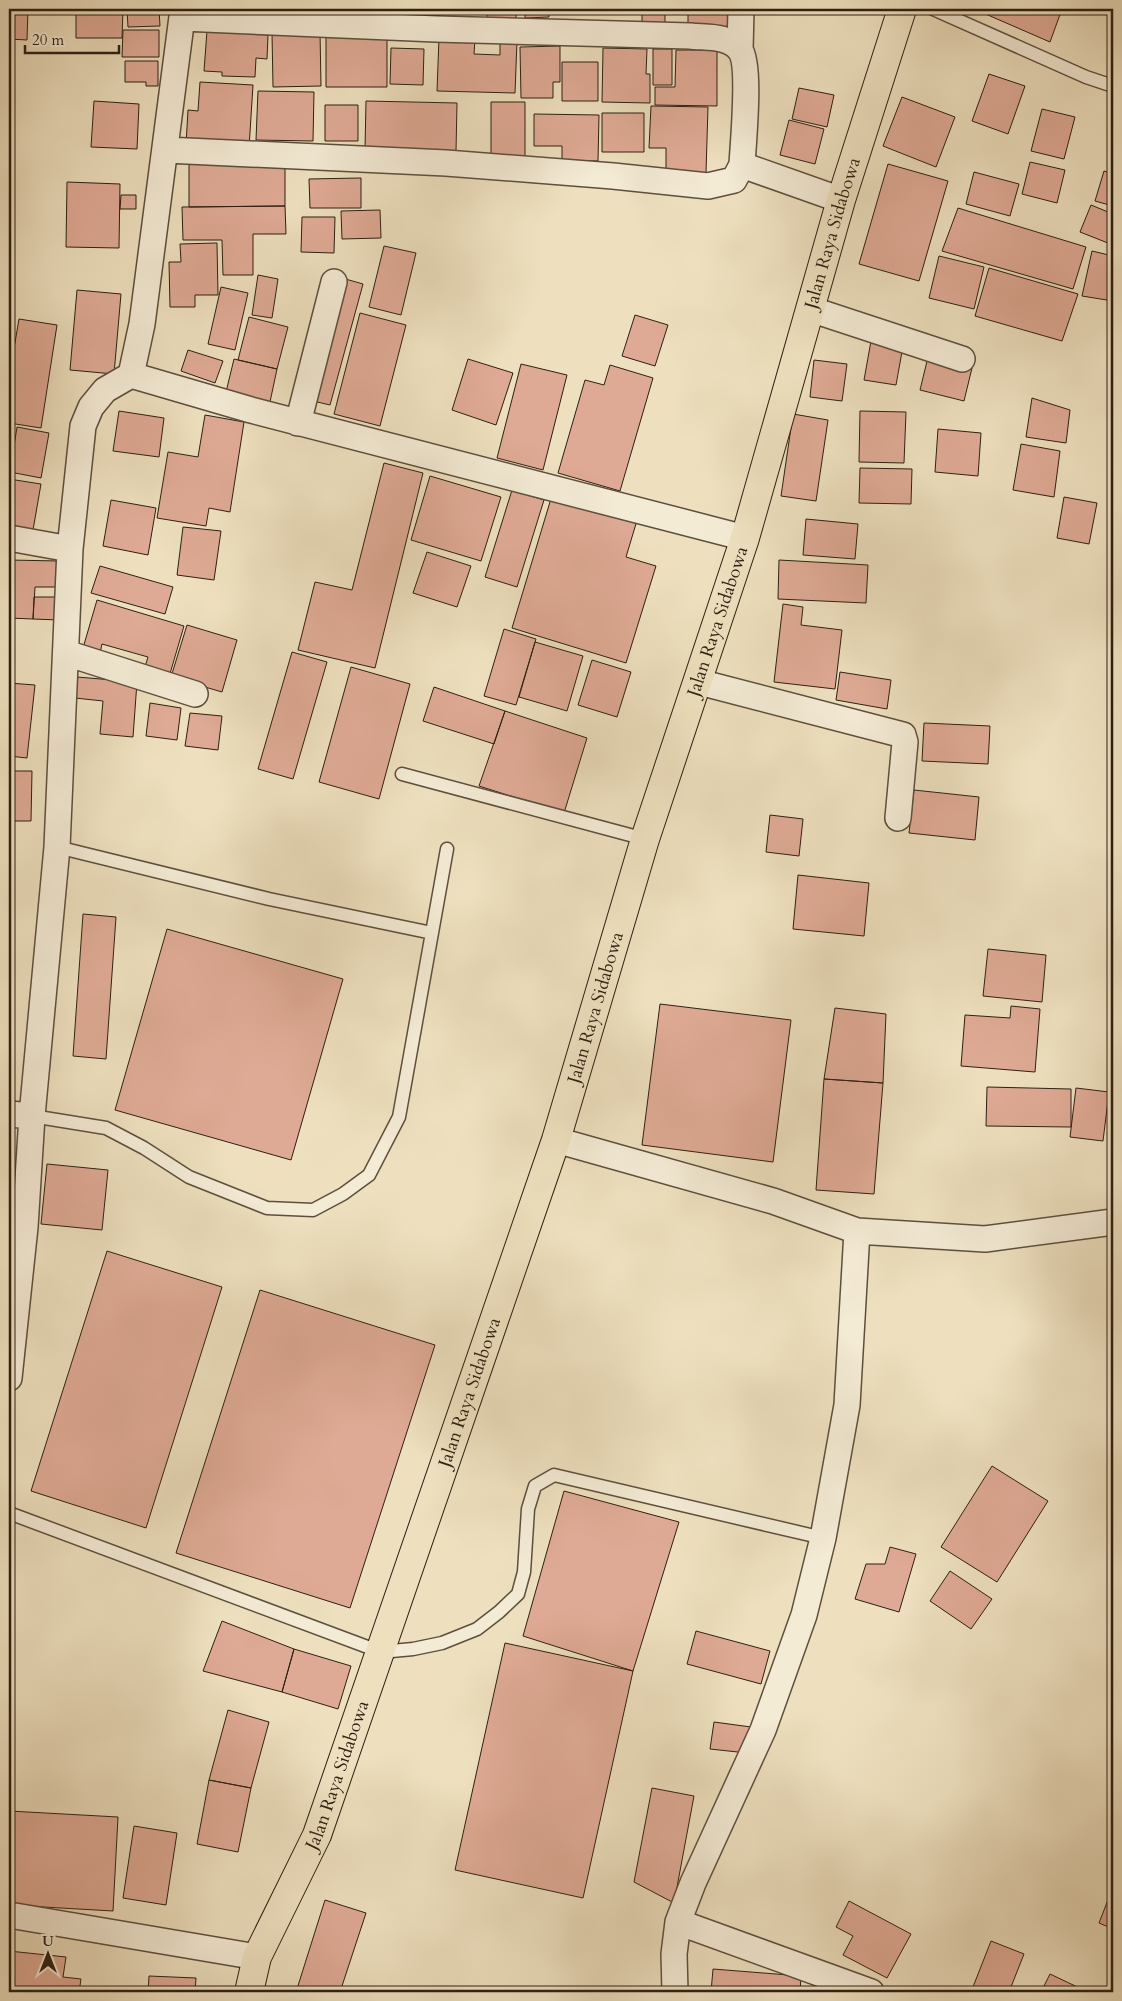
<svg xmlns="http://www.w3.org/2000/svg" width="1122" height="2001" font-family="Cardo,serif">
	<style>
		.building { fill: #dfaa95; stroke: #2d1f12 }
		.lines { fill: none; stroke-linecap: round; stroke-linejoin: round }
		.lane-casing { stroke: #5d4f3d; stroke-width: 15 }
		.street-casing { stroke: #5d4f3d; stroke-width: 28 }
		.highway-casing { stroke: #2d1f12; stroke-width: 30 }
		.lane { stroke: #f4ebd5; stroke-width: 12 }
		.street { stroke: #f4ebd5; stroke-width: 25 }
		.highway { stroke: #eee0bf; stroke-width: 28 }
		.labels { text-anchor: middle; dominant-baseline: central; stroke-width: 4; stroke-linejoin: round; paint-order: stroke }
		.street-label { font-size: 18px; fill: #2d1f12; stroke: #f4ebd5 }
	</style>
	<rect width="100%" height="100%" fill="#eee0bf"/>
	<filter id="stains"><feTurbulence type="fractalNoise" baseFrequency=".004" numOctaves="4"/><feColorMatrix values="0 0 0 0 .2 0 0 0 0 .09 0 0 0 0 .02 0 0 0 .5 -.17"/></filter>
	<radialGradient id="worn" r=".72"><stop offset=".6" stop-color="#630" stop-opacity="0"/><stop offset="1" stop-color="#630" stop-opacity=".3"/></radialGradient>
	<path class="building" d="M9 9H28L27 40 9 39Z
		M76 9H123L122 38H76Z
		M127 9H159L160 26 128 27Z
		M308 9H341V11H308Z
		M352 9H419L418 12 352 11Z
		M441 9H484V12H441Z
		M487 9H516V20L487 19Z
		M525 9H549V17L525 18Z
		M559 9H598V10L559 12Z
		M606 9H642V12H606Z
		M642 9H665V27H642Z
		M688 9H737V30H688Z
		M974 9H1062L1050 42Z
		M123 30H159V57H122Z
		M207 31 268 35 267 59 256 58 255 77 222 76V72L204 71Z
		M320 32 321 86 273 87 272 33Z
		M326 34H387V87H326Z
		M439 38 475 39 474 54 500 55V40L517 41 515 93 437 91Z
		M560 46V82H553V98H521L520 47Z
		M391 48 424 49 423 85 390 84Z
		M603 48 647 49 646 74H650V103L602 102Z
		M653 49H672V85H653Z
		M676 50H717V106L655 105V87H675Z
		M125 61H158V86H146V82H125Z
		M562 62H598V101H562Z
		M989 74 1025 86 1008 134 972 121Z
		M200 82 253 85 249 148 186 145 188 110 198 111Z
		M799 88 834 95 827 127 792 119Z
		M258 91 314 92 313 141 256 140Z
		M902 97 955 117 936 167 883 146Z
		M94 101 139 104 137 149 91 147Z
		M366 101 457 103 456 151 365 149Z
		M491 102H525V156L491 157Z
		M325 105H358V141H325Z
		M651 106 708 107 706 173 666 171V148H649Z
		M1042 109 1075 117 1064 159 1031 151Z
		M602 113H644V152H602Z
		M534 114 599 115 598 161 562 160V146H534Z
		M789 120 824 129 815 164 780 155Z
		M285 162V206L189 207V163Z
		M1030 162 1065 170 1057 203 1022 194Z
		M888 164 948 181 919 281 859 264Z
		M1104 171 1113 174V206L1095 201Z
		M974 172 1019 184 1010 216 966 204Z
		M361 178V208H310L309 179Z
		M67 182 120 184 119 248 66 247Z
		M121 195H136V209H120Z
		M1091 205 1113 214V245L1080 232Z
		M285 206 286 234H253V275H223L222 240H183L182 207Z
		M958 208 1086 247 1073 289 942 251Z
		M380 210 381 238 342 239 341 211Z
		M302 217H335L334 253 301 252Z
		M217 243 218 295H195V307H170L169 262H181L180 244Z
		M384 246 416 253 401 315 369 307Z
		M1092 251 1113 256V301L1082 296Z
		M939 256 984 267 974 309 929 298Z
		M989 268 1078 294 1062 341 975 316Z
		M258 275 278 279 272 318 252 315Z
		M342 278 363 284 330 405 309 400Z
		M221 287 248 293 235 350 208 344Z
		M77 290 121 294 114 374 70 370Z
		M360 313 406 325 380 426 334 414Z
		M635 315 668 325 655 366 622 356Z
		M249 317 288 327 277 369 238 360Z
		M19 319 57 325 41 428 9 423V378Z
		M871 341 903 346 896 385 864 380Z
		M188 350 223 361 215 383 181 371Z
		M928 357 972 368 964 401 920 390Z
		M234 359 277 369 270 402 226 392Z
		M468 359 513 373 496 425 452 410Z
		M814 360 847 364 842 401 810 397Z
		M521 364 567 375 543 470 497 458Z
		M610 365 653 378 620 491 558 473 585 380 604 385Z
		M1032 398 1070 410 1066 443 1026 437Z
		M119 411 164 418 159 457 113 451Z
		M860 411 906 412 904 463 859 462Z
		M793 414 828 420 816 501 781 496Z
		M205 415 244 422 230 512 209 508 206 526 157 518 168 452 198 457Z
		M17 427 49 433 41 478 10 472Z
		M938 429 981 433 978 476 935 472Z
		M1021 444 1060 451 1054 497 1013 490Z
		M384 463 423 473 375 668 298 650 315 582 352 590Z
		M860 468 912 469 911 504 859 503Z
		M430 476 501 497 481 561 411 540Z
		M9 479 41 484 33 530 9 526Z
		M512 490 544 500 517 587 485 577Z
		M553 492 638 517 626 557 656 566 626 663 512 628Z
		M1064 497 1097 503 1089 544 1057 538Z
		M111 500 156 508 148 555 103 546Z
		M806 519 858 524 855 559 803 555Z
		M183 527 221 531 214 580 177 575Z
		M427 552 471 566 457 607 413 593Z
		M9 560 59 561 58 587H35L33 619 9 618Z
		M779 560 868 565 866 603 778 599Z
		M100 566 173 587 165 614 91 593Z
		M34 597H60L59 620 33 619Z
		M97 600 184 626 169 677 144 670 148 657 102 644 100 653 83 648Z
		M783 604 803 607 801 625 842 630 835 689 774 682Z
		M187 625 237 640 222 692 171 677Z
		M504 629 536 639 516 705 484 696Z
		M535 642 583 656 567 711 519 697Z
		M292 652 327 662 293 779 258 769Z
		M592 660 631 672 617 717 578 705Z
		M351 667 410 684 379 799 319 782Z
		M840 672 891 680 887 709 836 700Z
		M77 677 137 682 133 737 100 734 103 701 75 698Z
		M9 683 35 685 27 758 9 756Z
		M434 687 505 711 494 744 423 721Z
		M150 703 181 708 177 740 146 736Z
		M505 711 587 738 564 813 479 786Z
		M190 713 222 716 218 750 185 746Z
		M924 723 990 726 988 764 922 761Z
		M9 771H32L31 821H9Z
		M914 790 979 797 975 840 909 833Z
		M770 815 803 819 799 856 766 852Z
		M798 875 869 883 864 936 793 929Z
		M83 914 116 917 106 1059 73 1056Z
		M167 929 343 979 291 1160 115 1110Z
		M988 949 1046 955 1042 1002 983 996Z
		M660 1004 791 1020 773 1162 642 1145Z
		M1011 1006 1040 1009 1035 1072 961 1066 965 1015 1010 1018Z
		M835 1008 886 1014 883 1083 824 1079Z
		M824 1079 883 1083 874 1194 816 1190Z
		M987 1087 1071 1089V1127L986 1126Z
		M1076 1088 1109 1092 1103 1141 1070 1137Z
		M47 1164 108 1170 102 1230 41 1224Z
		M107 1251 222 1287 146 1528 31 1491Z
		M260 1290 435 1345 350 1608 176 1553Z
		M992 1466 1048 1501 997 1582 941 1547Z
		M564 1491 679 1522 633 1671 523 1636Z
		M890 1547 916 1554 899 1612 855 1599 866 1564H885Z
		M950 1571 992 1599 971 1629 930 1601Z
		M222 1621 294 1649 282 1692 203 1671Z
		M696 1631 770 1651 761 1684 687 1664Z
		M505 1643 633 1671 583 1898 455 1870Z
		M294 1649 351 1666 338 1709 282 1692Z
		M228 1710 269 1722 251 1788 209 1780Z
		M714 1722 751 1727 747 1753 710 1749Z
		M209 1780 251 1788 238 1852 197 1844Z
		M652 1788 694 1796 674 1903 634 1882Z
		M9 1811 118 1817 113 1911 9 1905Z
		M134 1826 177 1833 166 1905 123 1898Z
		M1113 1887V1929L1099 1923Z
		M325 1900 366 1913 340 1992H296Z
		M849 1901 911 1934 887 1978 843 1955 853 1936 836 1927Z
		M991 1941 1024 1954 1009 1992H971Z
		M9 1951 66 1957 63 1977 81 1979 79 1992H9Z
		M713 1969 801 1976 800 1992H711Z
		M1050 1974 1088 1992H1041Z
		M149 1976 196 1978 195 1992H148Z"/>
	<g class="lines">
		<g class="lane-casing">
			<path id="lane" d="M933 9 1086 77 1113 86
				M402 774 645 839
				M57 847 269 899 432 933
				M32 1116 106 1128 144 1148 189 1177 267 1208 313 1210 343 1194 369 1175 399 1117 447 849
				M9 1513 381 1652 413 1649 442 1643 477 1629 499 1612 518 1594 524 1572 528 1509 535 1486 554 1475 823 1538"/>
		</g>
		<g class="street-casing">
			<path id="street" d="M183 9 142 324 131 375 251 410 745 538
				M182 18 436 29 690 36C706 38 729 35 740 50 751 65 743 144 742 165L841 200
				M740 50 741 9
				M166 150 446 163 613 176 708 186 734 180 742 165
				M810 309 962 359
				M298 423 334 282
				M9 538 70 549
				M66 653 195 694
				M699 682 903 735 905 742 898 818
				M9 1114 32 1116
				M556 1140 773 1201 857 1231 985 1239 1113 1222
				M9 1378 25 1227 32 1116 57 847 70 549 83 426 91 407 105 390 131 375
				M9 1915 257 1957
				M678 1922 871 1992
				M675 1992 674 1954 678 1922 693 1883 763 1730 804 1615 823 1538 847 1405 857 1231"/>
		</g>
		<g class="highway-casing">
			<g id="highway">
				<path id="s1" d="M249 1992 257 1957 317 1835 556 1140 645 839 745 538 841 200 902 9"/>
			</g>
		</g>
		<use href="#lane" class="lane"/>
		<use href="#street" class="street"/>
		<use href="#highway" class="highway"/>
	</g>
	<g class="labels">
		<g class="street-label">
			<text stroke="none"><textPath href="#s1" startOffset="1855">Jalan Raya Sidabowa</textPath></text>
			<text stroke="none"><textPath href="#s1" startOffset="1450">Jalan Raya Sidabowa</textPath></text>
			<text stroke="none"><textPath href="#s1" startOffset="1045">Jalan Raya Sidabowa</textPath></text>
			<text stroke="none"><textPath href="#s1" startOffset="640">Jalan Raya Sidabowa</textPath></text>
			<text stroke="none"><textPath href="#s1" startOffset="235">Jalan Raya Sidabowa</textPath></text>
		</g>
	</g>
	<rect width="1122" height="2001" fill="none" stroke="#eee0bf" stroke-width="30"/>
	<rect x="10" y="10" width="1102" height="1981" fill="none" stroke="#2d1f12" stroke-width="2.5"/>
	<rect x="15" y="15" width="1092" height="1971" fill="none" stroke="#2d1f12"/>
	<g transform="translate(48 1954)" stroke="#f4ebd5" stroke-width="4" paint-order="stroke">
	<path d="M0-4L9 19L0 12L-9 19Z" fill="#2d1f12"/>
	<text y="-8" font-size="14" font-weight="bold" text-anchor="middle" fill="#2d1f12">U</text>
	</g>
	<path d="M25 45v8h94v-8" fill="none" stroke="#2d1f12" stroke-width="2.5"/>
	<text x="32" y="45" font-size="15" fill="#2d1f12" stroke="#f4ebd5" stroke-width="4" paint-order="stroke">20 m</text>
	<rect width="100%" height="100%" filter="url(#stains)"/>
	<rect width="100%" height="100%" fill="url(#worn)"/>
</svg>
